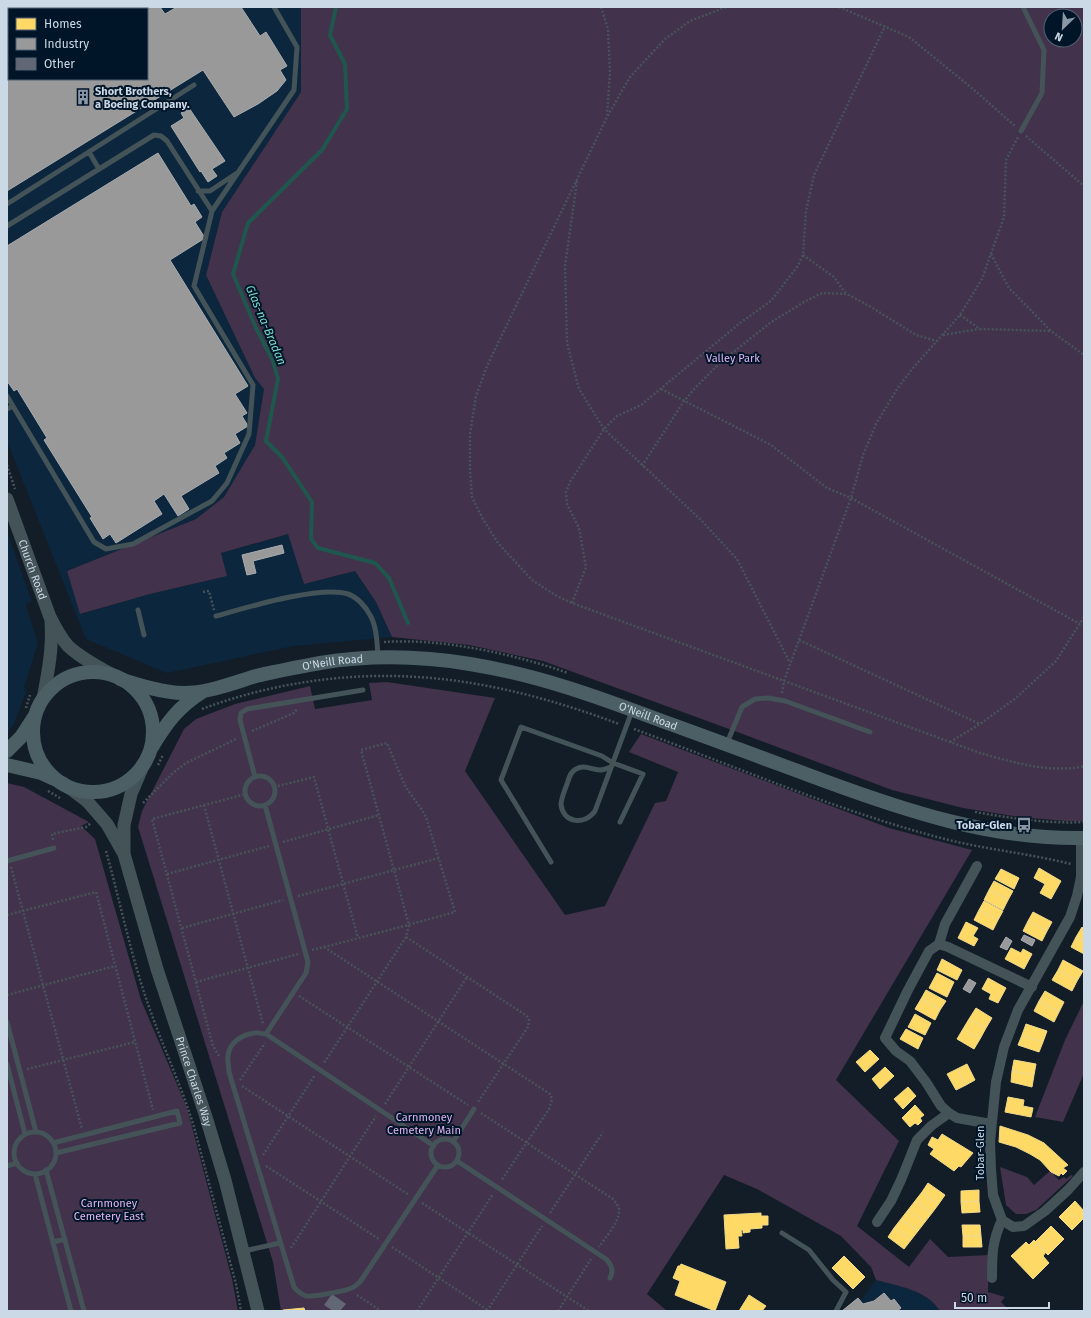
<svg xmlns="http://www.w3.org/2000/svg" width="1091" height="1318" font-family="'Fira Sans',sans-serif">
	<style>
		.built { fill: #0c273d; fill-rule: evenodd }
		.green { fill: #42324b; fill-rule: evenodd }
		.homes { fill: #ffd966; stroke: #efd98c }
		.industry { fill: #999; stroke: #a8acb0 }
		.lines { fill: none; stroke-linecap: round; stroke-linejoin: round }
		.stream { stroke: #1f574e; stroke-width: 4 }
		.building { fill: #626775 }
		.path { stroke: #475359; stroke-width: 2.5; stroke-dasharray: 2 2; stroke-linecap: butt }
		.service { stroke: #435358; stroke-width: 5 }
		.minor { stroke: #435358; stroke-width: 10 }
		.tertiary { stroke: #435358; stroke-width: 13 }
		.secondary { stroke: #4b5f65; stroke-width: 14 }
		.labels { text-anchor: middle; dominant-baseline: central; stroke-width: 4; stroke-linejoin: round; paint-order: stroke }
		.poi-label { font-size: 11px; font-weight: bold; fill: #cbd8e6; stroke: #011528; text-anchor: start }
		.park-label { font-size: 11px; fill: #e1b5f1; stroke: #011528 }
		.street-label { font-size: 11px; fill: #cbd8e6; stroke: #011528 }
		.water-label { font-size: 12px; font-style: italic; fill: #7ddcc9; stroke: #011528 }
	</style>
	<rect width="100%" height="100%" fill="#121d28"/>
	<path class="built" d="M7 7H301V92L222 212 206 275 255 378 264 389 255 445 224 497 196 519 67 571 81 614 150 594 227 576 221 553 289 534 304 584 355 571 376 602 392 637 293 646 167 673 86 639 7 441ZM9 9H147V79H9Z
		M7 531 31 599V602L27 603 26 606 38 643 24 687 26 692 13 726 7 733Z
		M876 1280 913 1289 936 1304 940 1311H853Z"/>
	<path class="green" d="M301 7H1084V821H1066L1019 817 963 808 892 790 740 733 543 661 469 645 392 637 376 602 355 571 304 584 288 534 221 553 227 576 150 594 80 614 67 571 196 519 224 497 255 445 264 389 255 378 206 275 222 212 301 92ZM1051 16H1075V40H1051Z
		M387 682 495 698 465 771 565 915 605 906 655 803 666 801 678 772 629 752 641 734 889 828 972 850 836 1080 899 1141 857 1226 909 1267 930 1239 948 1257 989 1255 988 1292 1005 1297 1001 1302 1010 1311H940C927 1290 898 1286 876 1280L871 1267 841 1236 757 1189 724 1175 647 1294 667 1311H281L273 1262 138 827 142 811 184 729 196 719 235 704 310 686 315 709 372 700 369 683Z
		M7 783 24 787 89 822 81 826 95 839 141 1000 187 1108 232 1279 238 1311H7Z
		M1084 1001V1073L1063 1122 1035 1117 1065 1040Z
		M1000 1167 1027 1177 1034 1185 1050 1171 1059 1180 1064 1177 1066 1179 1071 1175 1073 1176 1036 1210 1026 1214H1016L1006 1205Z"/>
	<path class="homes" d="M1039 868 1061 881 1051 899 1040 893 1045 884 1034 878Z
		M1001 869 1019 878 1014 889 995 879Z
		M994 881 1013 891 1008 900 989 890Z
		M989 890 1008 900 1003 910 984 900Z
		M984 901 1003 911 998 920 979 910Z
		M979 910 998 920 993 930 974 920Z
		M1033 912 1052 922 1047 931 1028 921Z
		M1028 921 1047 931 1042 941 1023 931Z
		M966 922 978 928 973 936 978 939 974 946 958 938Z
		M1082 927 1084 929V942L1076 937Z
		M1076 937 1084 942V954L1071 947Z
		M1011 948 1021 953 1023 949 1032 954 1024 969 1005 959Z
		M942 959 962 970 957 980 937 970Z
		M1063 960 1083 971 1077 981 1058 970Z
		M1058 970 1077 981 1072 991 1052 980Z
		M937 973 954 982 947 997 929 988Z
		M988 978 1006 988 998 1003 989 999 991 994 982 989Z
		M926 990 946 1001 940 1010 921 999Z
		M1045 991 1064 1002 1059 1012 1039 1001Z
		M921 999 940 1010 935 1020 915 1009Z
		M1039 1001 1059 1012 1054 1022 1034 1011Z
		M976 1008 992 1018 986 1028 969 1019Z
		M915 1014 931 1023 925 1035 908 1027Z
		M969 1019 986 1028 980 1039 963 1029Z
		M1026 1024 1047 1031 1043 1042 1022 1035Z
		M906 1029 923 1038 918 1049 900 1039Z
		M963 1029 980 1039 974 1049 957 1039Z
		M1022 1035 1043 1042 1039 1052 1018 1045Z
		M870 1050 879 1059 865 1072 856 1062Z
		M1014 1060 1036 1064 1034 1075 1012 1071Z
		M967 1064 975 1080 966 1085 957 1069Z
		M885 1067 894 1076 880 1089 872 1079Z
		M957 1069 966 1085 956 1090 947 1074Z
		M1012 1071 1034 1075 1032 1087 1011 1082Z
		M908 1087 916 1096 903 1109 894 1099Z
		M1008 1097 1024 1100 1023 1106 1033 1108 1031 1117 1005 1112Z
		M915 1105 924 1115 920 1118 922 1121 918 1125 915 1123 910 1127 902 1118Z
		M1000 1126 1028 1135 1044 1143 1068 1165 1063 1168 1067 1171 1063 1175 1061 1173 1059 1176 1051 1172 1040 1160 1030 1154 1016 1147 999 1142Z
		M942 1134 973 1153 961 1167 959 1166 954 1171 930 1154 934 1149 928 1145 932 1137 938 1140Z
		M928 1183 945 1195 938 1205 922 1192Z
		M979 1190V1201L961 1202V1191Z
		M922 1192 938 1205 932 1213 915 1201Z
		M915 1201 932 1213 925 1222 908 1210Z
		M979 1201 980 1212 962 1213 961 1202Z
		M1075 1201 1084 1211V1218L1080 1222 1067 1209Z
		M1067 1209 1080 1222 1072 1230 1059 1217Z
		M908 1210 925 1222 918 1231 901 1219Z
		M761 1213V1216H768V1225H762V1228L750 1229V1232L743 1233V1230H741L742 1236H738L739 1248 726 1249 724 1215Z
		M901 1219 918 1231 911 1240 894 1228Z
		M962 1225H980L981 1236H963Z
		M1051 1226 1064 1239 1056 1247 1043 1234Z
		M894 1228 911 1240 904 1249 888 1237Z
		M1043 1234 1056 1247 1048 1255 1035 1242Z
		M963 1236H981L982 1247H963Z
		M1034 1240 1046 1252 1043 1256 1049 1263 1033 1279 1011 1256 1026 1242 1029 1245Z
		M844 1256 865 1277 853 1289 832 1268Z
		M681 1264 726 1282 715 1311 675 1295 680 1281 673 1278 678 1266H680Z
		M749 1295 766 1306 762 1311H739Z
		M304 1308 305 1311H283V1310Z"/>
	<path class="industry" d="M134 7H160L165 14 177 7H241L260 36 266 32 287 66 280 70 286 80 277 91 258 104 234 117 203 70 7 191V70L9 69V79H147V9H131Z
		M189 108 225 161 212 169 217 176 208 182 201 171 200 172 171 126 184 118 181 113Z
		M158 153 191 206 194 204 202 217 195 222 205 238 170 260 248 386 235 394 247 413 242 416 248 426 235 434 240 443 224 453 227 458 215 466 219 473 181 496 189 509 178 516 164 494 154 501 162 514 116 543 110 534 103 539 90 518 92 517 44 440 47 438 17 389 14 391 7 381V246Z
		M282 545 284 553 253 561 256 573 247 575 242 555Z
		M1024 935 1035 940 1032 946 1021 940Z
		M1006 937 1012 941 1007 950 1000 947Z
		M969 979 976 983 970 993 963 989Z
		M884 1293 891 1301 894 1299 901 1308 897 1311H842L858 1298 863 1304 874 1301Z"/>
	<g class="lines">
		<path class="stream" d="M336 7 330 35 345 64 347 109 322 150 248 223 233 274 256 328 273 361 278 379 266 441 282 457 312 502 311 539 318 548 375 563 389 578 408 623"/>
	</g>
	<path class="building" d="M332 1294 346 1304 340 1311H333L324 1305Z"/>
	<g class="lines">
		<path class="path" d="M601 7 608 29 610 72 607 115
			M726 7 690 21 665 39 630 77 607 117 487 366 476 396 470 434V470L472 497 483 519 498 543 532 580 555 595 572 603 980 753C1012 762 1051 774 1084 766
			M839 7 909 37 973 89 1015 126
			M1026 136 1084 186
			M577 181 565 266 567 343 579 389 604 429 701 520 737 559 790 663
			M991 254 1009 288 1051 331 1084 355
			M803 255 834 277 846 294
			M960 315 980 329 1051 331
			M943 335 979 329
			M661 389 771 445 827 488 851 498 1080 624
			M7 465 15 489
			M642 466 684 401 696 387 721 362 770 323 804 302 822 293 847 294 871 307 916 335 937 341
			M203 592 209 591 214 610
			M572 603 586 567 579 528 567 504 566 492 570 482 604 429 617 416 641 405 740 323 771 301 797 267 803 255 806 211 814 175 885 26
			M799 640 980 724
			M384 642C442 638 514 654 568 673
			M782 693 784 681 851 498 863 455 876 424 897 389 913 368 960 315 982 279 1004 217 1006 160 1018 137
			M26 708 30 695
			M202 709C268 684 346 672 417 677 486 681 555 700 619 724
			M634 729C734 766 833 809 937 837 981 849 1027 853 1071 864
			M252 731 294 713 297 709
			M950 742 980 724 1016 698 1056 661 1084 617
			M158 765 163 755
			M274 787 314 777 358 938
			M48 791 60 798
			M143 803 174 772 186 763 236 739
			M204 805 263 1024
			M975 812C1011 818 1047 824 1084 822
			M53 840 52 834 86 827 91 823
			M283 842 379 815
			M106 851C120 901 130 952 147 1001 161 1043 181 1084 194 1127L236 1284 241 1311
			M11 867 82 1129
			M167 874 269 846
			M298 896 439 858
			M7 915 96 892 153 1110
			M182 928 283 900
			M406 937 527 1016 529 1019 528 1027 478 1102
			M324 947 550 1094 552 1099 549 1109 501 1181
			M312 950C360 938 408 925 455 912L426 817 422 810 405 786 387 743 361 750 409 925 406 937 324 1063
			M196 982 298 954
			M7 995 115 966
			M299 996 468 1105
			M219 1056 213 1046 152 819 246 794
			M27 1069 135 1042
			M240 1080 265 1043
			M242 1086 409 1195
			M385 1104 467 977
			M481 1113 613 1199C616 1203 619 1206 619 1210 620 1221 605 1238 599 1247
			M263 1155 315 1075
			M266 1166 379 1239
			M422 1203 589 1311
			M550 1213 603 1132
			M392 1247 489 1311
			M291 1248 376 1116
			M357 1295 381 1311
			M417 1311 493 1194
			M487 1311 542 1226
			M558 1311 591 1259"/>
		<path class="service" d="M1021 131 1042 93 1044 50 1023 7
			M89 152 99 169
			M198 191H210L237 173
			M7 204 194 85
			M7 226 154 135 161 136 167 141 212 211
			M7 396 94 542 106 549 133 544 212 501 227 483 249 434 253 385 194 286 212 211 294 90 297 47 274 7
			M7 409 13 406
			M138 610 144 635
			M216 616C245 608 320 585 348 594 357 597 366 607 370 615 377 627 377 643 378 657
			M727 743 742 707 755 699 768 698 785 701 870 732
			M611 767C608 768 604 770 600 770 591 770 585 764 576 769 570 772 569 778 567 784 565 790 561 798 561 805 564 824 585 825 595 811L632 711
			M245 791a15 15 0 1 1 30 0a15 15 0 1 1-30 0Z
			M255 777 240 720 241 713 247 709 363 690
			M265 805 308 962 306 973 266 1034
			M7 861 54 848
			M551 862 501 780 521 727 602 756 613 763 643 774 620 822
			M7 1022 36 1132
			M7 1064 25 1134
			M14 1153a21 21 0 1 1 42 0a21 21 0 1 1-42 0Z
			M431 1153a14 14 0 1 1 28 0a14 14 0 1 1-28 0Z
			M453 1142 474 1109
			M53 1143 177 1111 180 1123 56 1153
			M434 1146 266 1034C262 1034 258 1032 254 1033 241 1035 229 1043 228 1056 227 1061 229 1067 229 1072L294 1287C297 1291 301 1294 306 1296 313 1297 345 1291 352 1288 355 1287 357 1284 360 1282L438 1165
			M457 1161 606 1259C612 1265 614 1271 610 1278
			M7 1166 17 1163
			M46 1170 84 1311
			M35 1174 71 1311
			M782 1233 809 1250 833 1280 846 1292 836 1311
			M53 1242 65 1239
			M244 1251 280 1243"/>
		<path class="minor" d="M1081 838V877L1077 896 1070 917 1018 1010 1004 1047 996 1082 990 1142 991 1169 993 1195 1002 1220 1013 1227 1024 1226 1045 1211 1068 1190 1084 1172
			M939 944 945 924 977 866
			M991 1124 957 1118 949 1113 941 1106 926 1082 910 1061 896 1051 885 1038 908 990 929 951 939 944 948 947 1032 987
			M877 1222 891 1201 901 1180 917 1140 931 1126 949 1113
			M992 1278C992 1256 992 1241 1002 1220"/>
		<g class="tertiary">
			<path id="s1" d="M7 499 50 617C55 627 61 638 68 646 81 658 98 667 113 675"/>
			<path d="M43 699C48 673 53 648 51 621"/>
			<path id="s2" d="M63 783 87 801 107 824 124 854 157 969 206 1117 225 1180 258 1311"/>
			<path d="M124 852V825L131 794 146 759"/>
		</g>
		<g class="secondary">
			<circle cx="93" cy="732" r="60"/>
			<path id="s3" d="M120 679C139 685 164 693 183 693 208 693 233 683 256 676 277 671 299 667 320 663 369 655 421 656 470 664 538 675 598 697 662 721 715 740 768 760 822 780 906 811 993 840 1084 838"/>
			<path d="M152 747C166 724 178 707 202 692"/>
			<path d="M7 751 21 737 34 717"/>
			<path d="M7 765 41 773 54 779"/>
		</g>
	</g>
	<defs>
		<g id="building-bare" transform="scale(1.2)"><path d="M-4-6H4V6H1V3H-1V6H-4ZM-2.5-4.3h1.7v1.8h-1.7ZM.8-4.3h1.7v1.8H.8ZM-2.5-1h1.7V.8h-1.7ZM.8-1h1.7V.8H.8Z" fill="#8a97a4" stroke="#011528" stroke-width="2.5" paint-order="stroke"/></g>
		<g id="bus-bare" transform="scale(1.2)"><path d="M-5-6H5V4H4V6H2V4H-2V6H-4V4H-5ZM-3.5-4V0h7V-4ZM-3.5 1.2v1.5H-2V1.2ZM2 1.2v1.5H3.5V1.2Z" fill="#8a97a4" stroke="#011528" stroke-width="2.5" paint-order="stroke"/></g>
	</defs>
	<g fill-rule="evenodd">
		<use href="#building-bare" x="83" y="97"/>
		<use href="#bus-bare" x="1024" y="825"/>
	</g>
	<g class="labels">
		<g class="poi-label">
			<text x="95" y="91">Short Brothers,<tspan x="95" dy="13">a Boeing Company.</tspan></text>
			<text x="1012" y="825" text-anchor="end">Tobar-Glen</text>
		</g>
		<g class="park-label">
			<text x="733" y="358">Valley Park</text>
			<text x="424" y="1117">Carnmoney<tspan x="424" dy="13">Cemetery Main</tspan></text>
			<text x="109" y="1203">Carnmoney<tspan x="109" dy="13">Cemetery East</tspan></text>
		</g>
		<g class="street-label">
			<text stroke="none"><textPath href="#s1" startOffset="75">Church Road</textPath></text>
			<text stroke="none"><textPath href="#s3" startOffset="218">O'Neill Road</textPath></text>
			<text stroke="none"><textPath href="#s3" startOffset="542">O'Neill Road</textPath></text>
			<text stroke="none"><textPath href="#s2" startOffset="333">Prince Charles Way</textPath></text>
			<text transform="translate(980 1153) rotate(-90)">Tobar-Glen</text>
		</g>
		<g class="water-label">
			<text transform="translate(266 325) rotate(67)">Glas-na-Bradan</text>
		</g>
	</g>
	<rect width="1091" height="1318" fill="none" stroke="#cbd8e6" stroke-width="16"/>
	<rect x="8" y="8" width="140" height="72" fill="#011528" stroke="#526374"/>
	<rect x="16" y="18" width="20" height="12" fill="#ffd966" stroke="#526374"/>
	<text x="44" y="28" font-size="12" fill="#cbd8e6">Homes</text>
	<rect x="16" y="38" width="20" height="12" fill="#999999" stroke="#526374"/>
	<text x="44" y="48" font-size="12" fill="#cbd8e6">Industry</text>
	<rect x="16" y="58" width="20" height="12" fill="#626775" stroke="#526374"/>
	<text x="44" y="68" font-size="12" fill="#cbd8e6">Other</text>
	<g transform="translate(1063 28) rotate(205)"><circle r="19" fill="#011528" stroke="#526374"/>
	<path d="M0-3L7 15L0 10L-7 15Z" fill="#8a97a4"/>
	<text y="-6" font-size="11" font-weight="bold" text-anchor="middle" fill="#cbd8e6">N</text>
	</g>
	<path d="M955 1302v6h94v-6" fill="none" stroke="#cbd8e6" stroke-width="2"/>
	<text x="961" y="1302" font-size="12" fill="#cbd8e6" stroke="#011528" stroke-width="3" paint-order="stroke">50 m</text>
</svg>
